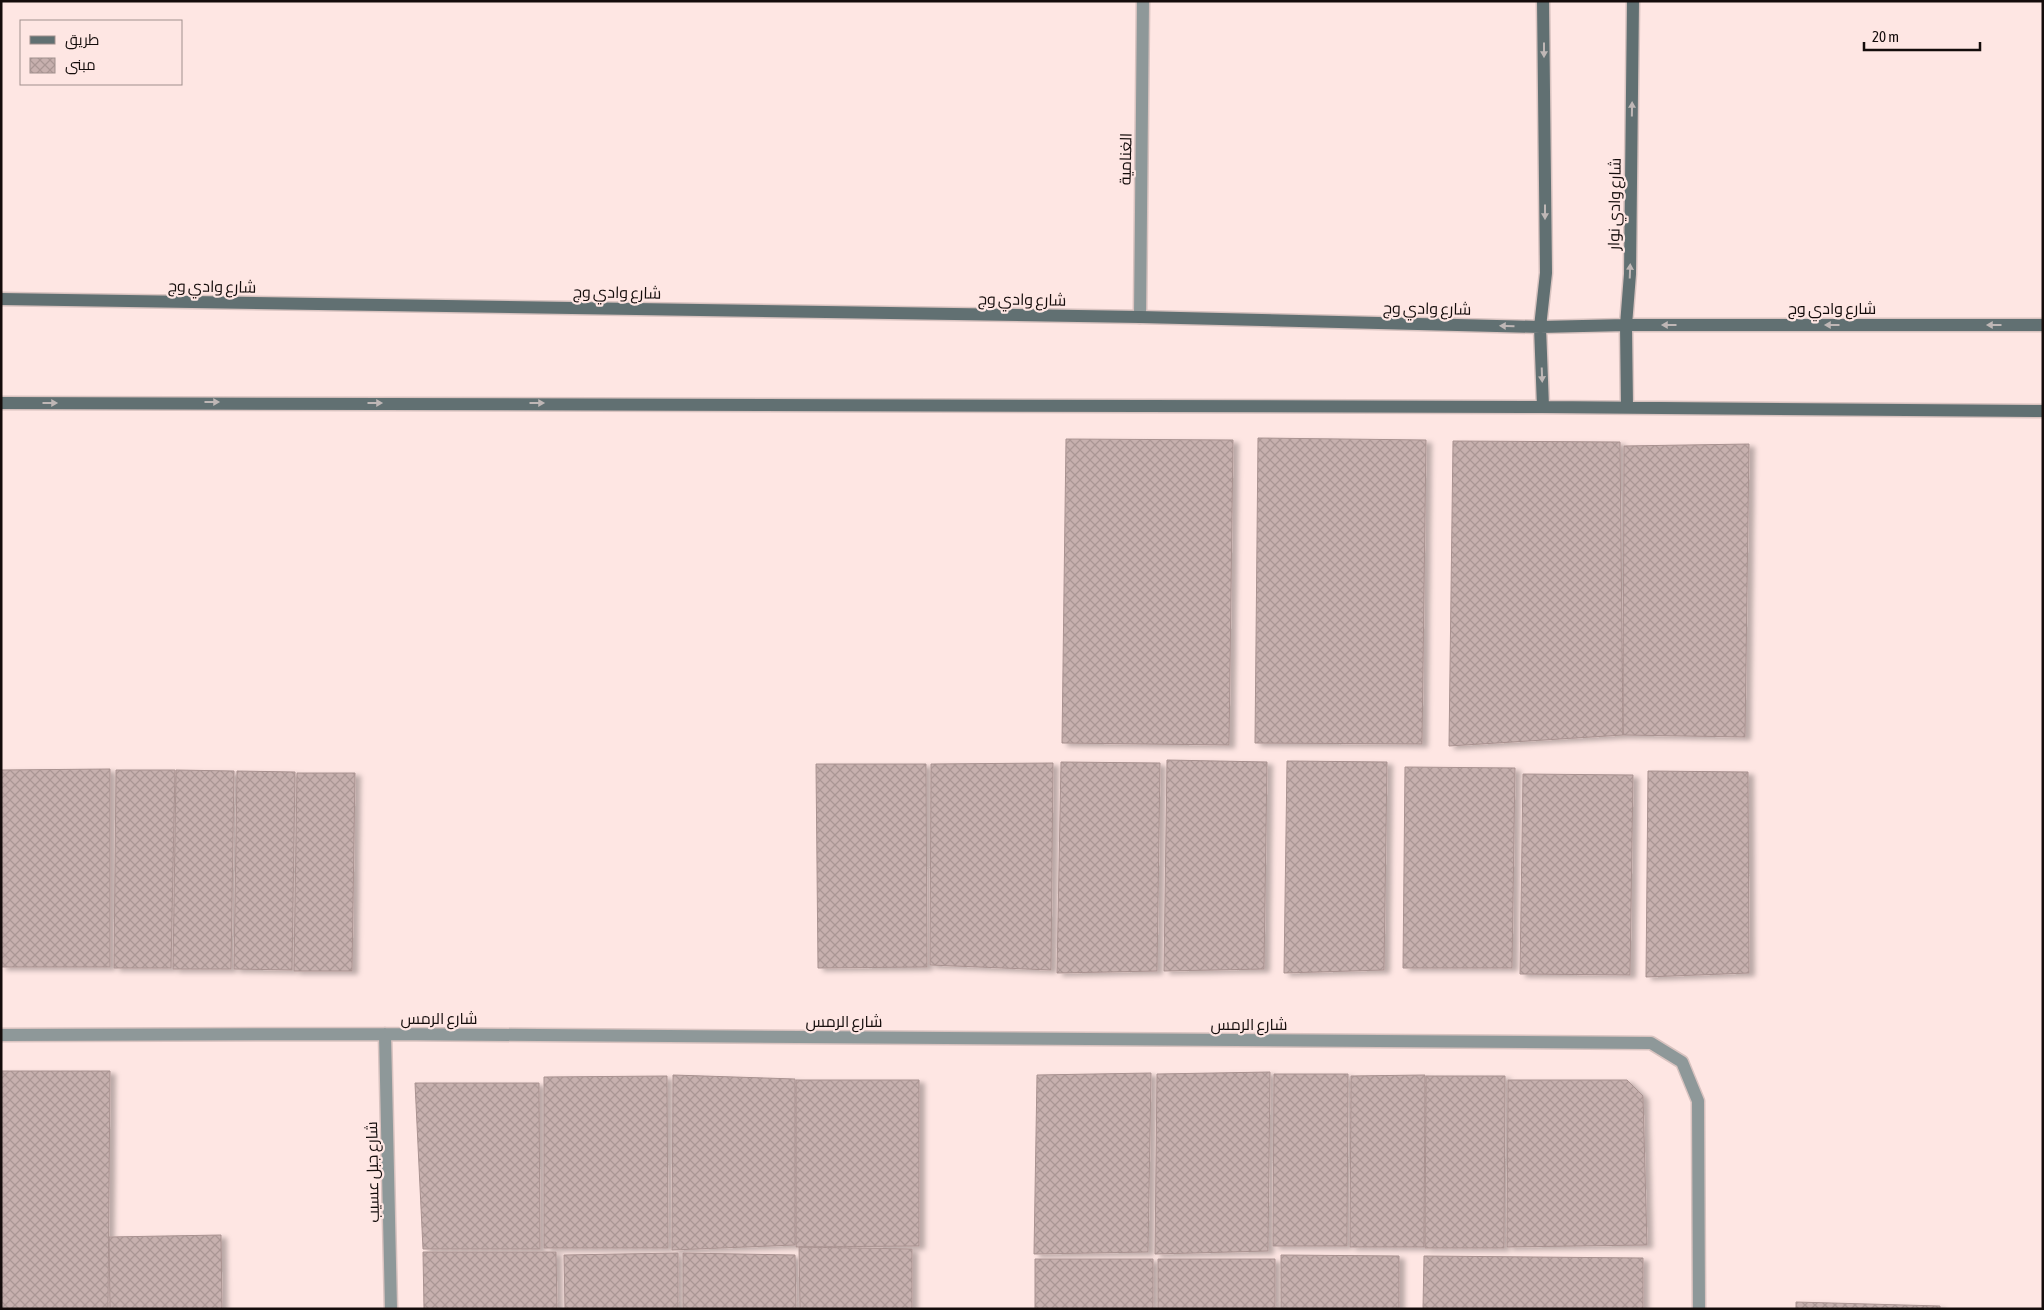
<svg xmlns="http://www.w3.org/2000/svg" width="2044" height="1310" font-family="'Asap Condensed',Cairo,sans-serif">
	<style>
		.building { fill: url(#building-cross-hatch); stroke: #a99290; filter: url(#shadow) }
		.lines { fill: none; stroke-linecap: round; stroke-linejoin: round }
		.street-casing { stroke: #d9c3c0; stroke-width: 15 }
		.secondary-casing { stroke: #d9c3c0; stroke-width: 15 }
		.street { stroke: #8e9899; stroke-width: 12 }
		.secondary { stroke: #617072; stroke-width: 12 }
		.oneway { fill: #bfb7b6 }
		.labels { text-anchor: middle; dominant-baseline: central; stroke-width: 4.5; stroke-linejoin: round; paint-order: stroke }
		.street-label { font-size: 16px; fill: #140c0b; stroke: #fee6e3 }
	</style>
	<defs>
		<pattern id="building-cross-hatch" width="8" height="8" patternUnits="userSpaceOnUse" patternTransform="scale(1.25)"><rect width="8" height="8" fill="#c7b0ae"/><path d="M0 0l8 8M0 8l8-8" fill="none" stroke="#aa9694"/></pattern>
		<filter id="shadow"><feDropShadow dx="5.5" dy="3" stdDeviation="2.5" flood-color="#0004"/></filter>
	</defs>
	<rect width="100%" height="100%" fill="#fee6e3"/>
	<path class="building" d="M1258 438 1426 440 1422 744 1255 743Z
		M1066 439 1233 440 1229 745 1062 743Z
		M1453 441 1620 442 1623 735 1449 746Z
		M1749 444 1745 737 1623 735 1624 446Z
		M1167 760 1267 762 1264 969 1164 971Z
		M1287 761 1387 762 1384 970 1284 973Z
		M1061 762 1160 763 1157 971 1057 973Z
		M1053 763 1051 970 930 965 931 764Z
		M816 764H926L927 967 818 968Z
		M1405 767 1515 768 1512 968H1403Z
		M110 769V967H1V770Z
		M116 770H175L171 968H114Z
		M176 770 234 771 231 969H173Z
		M237 771 295 772 292 970 234 969Z
		M1648 771 1748 772 1749 973 1646 977Z
		M297 773H355L352 971H294Z
		M1523 774 1633 775 1630 975 1520 974Z
		M1 1071H110L108 1309H1Z
		M1270 1072 1268 1251 1155 1254 1157 1074Z
		M1151 1073 1148 1252 1034 1254 1037 1075Z
		M1274 1074H1348L1347 1246H1273Z
		M673 1075 795 1079V1245L672 1250Z
		M1425 1075 1424 1247H1350L1351 1076Z
		M667 1076 668 1248H544V1077Z
		M1426 1076H1505L1504 1248H1425Z
		M796 1080H919V1246L796 1247Z
		M1508 1080H1627L1643 1096 1647 1245 1507 1247Z
		M415 1083H539L540 1249H423Z
		M221 1235 222 1309H110L109 1237Z
		M799 1247 912 1249V1309H800Z
		M423 1252H556L557 1309H424Z
		M678 1253V1309H565L564 1255Z
		M683 1253 795 1255 796 1309H683Z
		M1281 1255 1399 1256V1309H1281Z
		M1424 1256 1643 1258V1309H1423Z
		M1035 1259H1153V1309H1035Z
		M1158 1259H1275V1309H1158Z
		M1796 1302 1940 1306V1309H1796Z"/>
	<g class="lines">
		<g class="street-casing">
			<path id="street" d="M1140 317 1143 1
				M385 1034 391 1309
				M1 1035 385 1034 1651 1043 1682 1062 1698 1101 1699 1309"/>
		</g>
		<g class="secondary-casing">
			<path id="secondary" d="M1 299 1140 317 1540 327 1626 325H2043
				M1 403 1543 407 2043 411
				M1543 407 1540 327 1546 273 1543 1
				M1627 407 1626 325 1630 274 1633 1"/>
		</g>
		<use href="#street" class="street"/>
		<use href="#secondary" class="secondary"/>
	</g>
	<defs><path id="oneway-solid" d="M-6-.8H1V-3.2L6.5 0L1 3.2V.8H-6Z" transform="scale(1.25)"/></defs>
	<g class="oneway">
		<use href="#oneway-solid" transform="translate(1544 50) rotate(90)"/>
		<use href="#oneway-solid" transform="translate(1632 109) rotate(-89)"/>
		<use href="#oneway-solid" transform="translate(1545 212) rotate(90)"/>
		<use href="#oneway-solid" transform="translate(1630 271) rotate(-88)"/>
		<use href="#oneway-solid" transform="translate(1669 325) rotate(180)"/>
		<use href="#oneway-solid" transform="translate(1832 325) rotate(180)"/>
		<use href="#oneway-solid" transform="translate(1994 325) rotate(180)"/>
		<use href="#oneway-solid" transform="translate(1507 326) rotate(-179)"/>
		<use href="#oneway-solid" transform="translate(1542 375) rotate(88)"/>
		<use href="#oneway-solid" transform="translate(212 402)"/>
		<use href="#oneway-solid" transform="translate(50 403)"/>
		<use href="#oneway-solid" transform="translate(375 403)"/>
		<use href="#oneway-solid" transform="translate(537 403)"/>
	</g>
	<g class="labels">
		<g class="street-label">
			<text transform="translate(1125 159) rotate(-89)">الغنامية</text>
			<text transform="translate(1614 204) rotate(-89)">شارع وادي نوار</text>
			<text transform="translate(212 286) rotate(1)">شارع وادي وج</text>
			<text transform="translate(617 292) rotate(1)">شارع وادي وج</text>
			<text transform="translate(1022 299) rotate(1)">شارع وادي وج</text>
			<text transform="translate(1427 308) rotate(1)">شارع وادي وج</text>
			<text x="1832" y="308">شارع وادي وج</text>
			<text x="439" y="1018">شارع الرمس</text>
			<text x="844" y="1021">شارع الرمس</text>
			<text x="1249" y="1024">شارع الرمس</text>
			<text transform="translate(372 1172) rotate(-91)">شارع جبل عسيب</text>
		</g>
	</g>
	<rect width="2044" height="1310" fill="none" stroke="#140c0b" stroke-width="5"/>
	<rect x="20" y="20" width="162" height="65" fill="#fee6e3" stroke="#a08f8d"/>
	<rect x="30" y="36" width="25" height="8" fill="#617072" stroke="#a08f8d"/>
	<text x="65" y="45" font-size="15" fill="#140c0b">طريق</text>
	<rect x="30" y="58" width="25" height="15" fill="url(#building-cross-hatch)" stroke="#a08f8d"/>
	<text x="65" y="70" font-size="15" fill="#140c0b">مبنى</text>
	<path d="M1864 42v8h116v-8" fill="none" stroke="#140c0b" stroke-width="2.5"/>
	<text x="1872" y="42" font-size="15" fill="#140c0b" stroke="#fee6e3" stroke-width="4" paint-order="stroke">20 m</text>
</svg>
